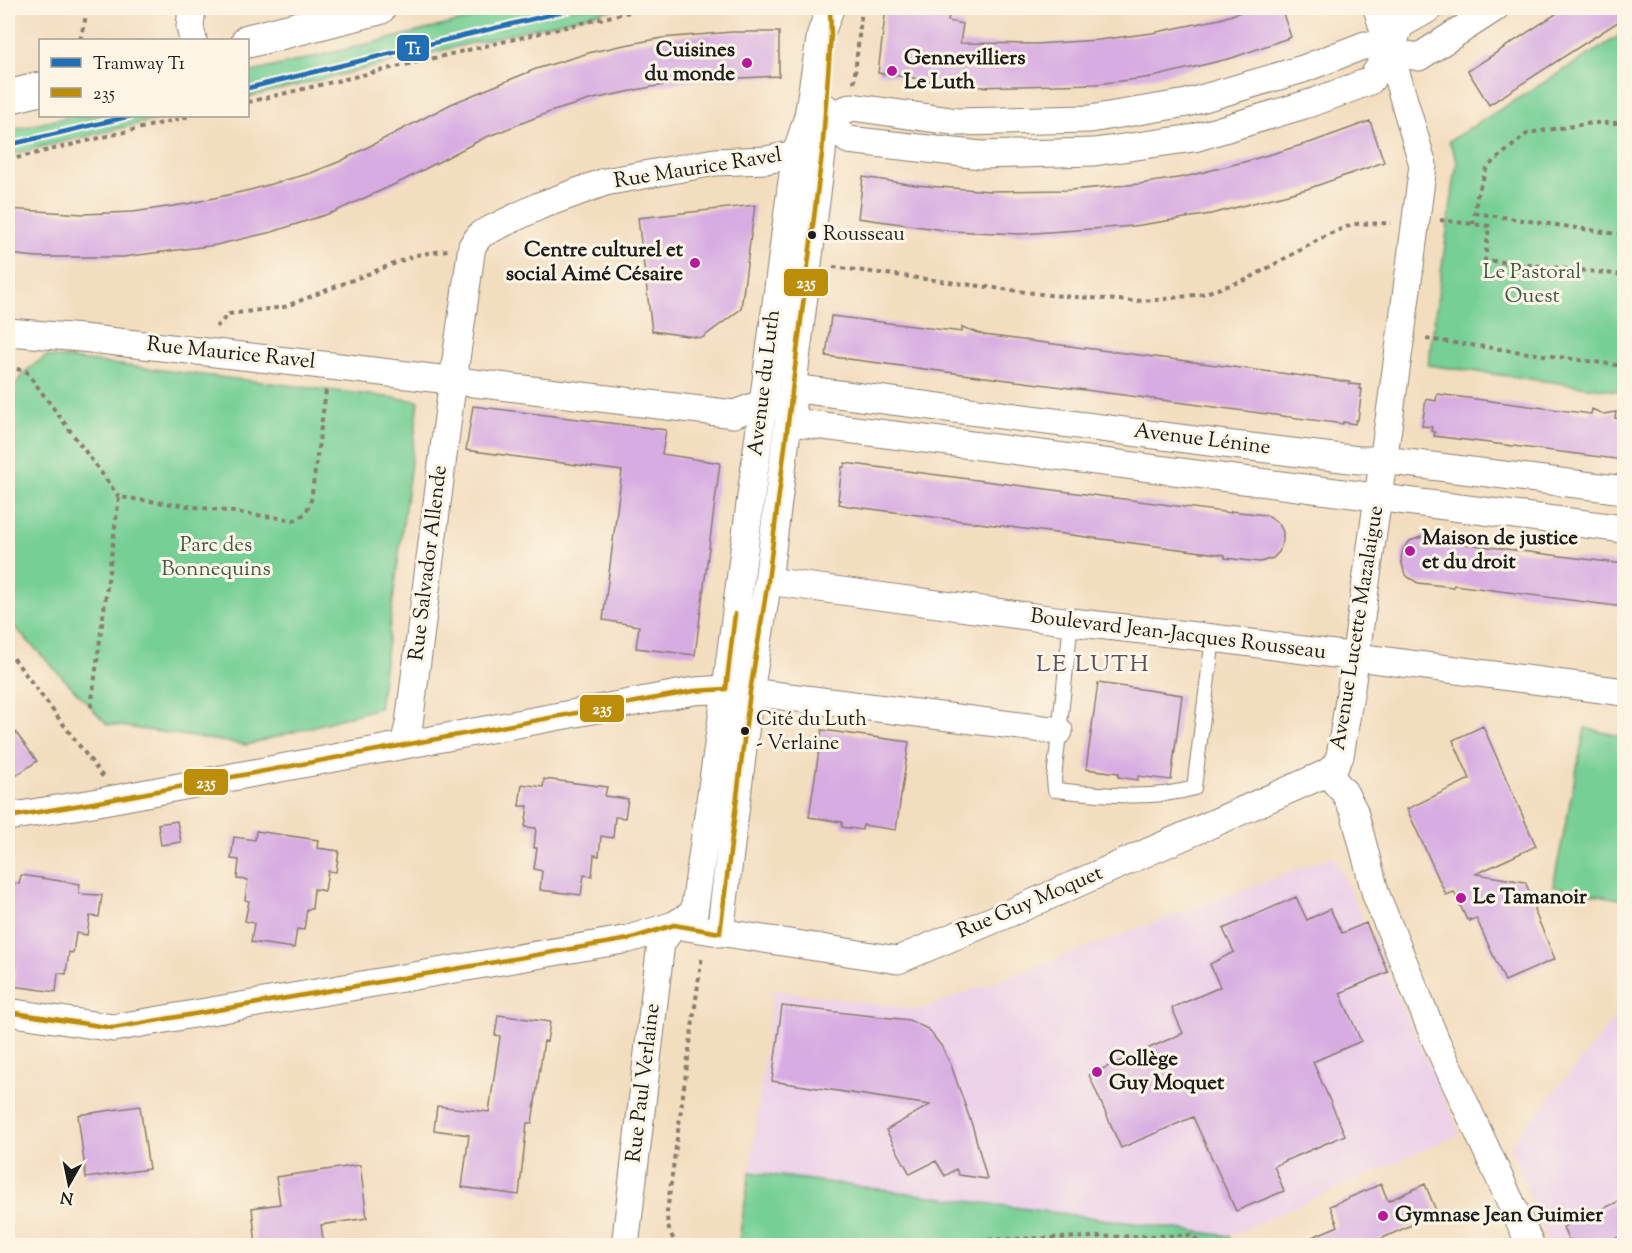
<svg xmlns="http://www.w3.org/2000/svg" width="1632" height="1253" font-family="'Sorts Mill Goudy',serif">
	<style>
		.built { fill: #ecd1e9 }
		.green { fill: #76cf95; stroke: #497658; stroke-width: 1.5 }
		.building { fill: #d7ace2 }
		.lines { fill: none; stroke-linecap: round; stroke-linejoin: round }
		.lane-casing { stroke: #887c6e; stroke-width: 16 }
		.street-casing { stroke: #887c6e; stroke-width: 29 }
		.secondary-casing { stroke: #887c6e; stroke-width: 35 }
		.path { stroke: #887c6e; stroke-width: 4; stroke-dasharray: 4.5 4.5; stroke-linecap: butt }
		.lane { stroke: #fff; stroke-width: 14 }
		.street { stroke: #fff; stroke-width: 27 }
		.secondary { stroke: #fff; stroke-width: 33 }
		.bus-1-casing { stroke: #fcf5e5; stroke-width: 9 }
		.bus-1 { stroke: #bb8d08; stroke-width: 4.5 }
		.tram-1-casing { stroke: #fcf5e5; stroke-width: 9 }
		.tram-1 { stroke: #216eb4; stroke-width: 4.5 }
		.poi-dot { fill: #b5179e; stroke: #fcf5e5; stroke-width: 2 }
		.bus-dot { fill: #1c1c1c; stroke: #fcf5e5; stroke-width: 2 }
		.labels { text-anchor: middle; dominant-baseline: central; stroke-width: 6; stroke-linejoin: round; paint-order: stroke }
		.bus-label { font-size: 20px; fill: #1c1c1c; stroke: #fcf5e5; text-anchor: start }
		.poi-label { font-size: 21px; font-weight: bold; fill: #1c1c1c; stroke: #fcf5e5; text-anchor: start }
		.street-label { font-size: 21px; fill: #1c1c1c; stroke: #fcf5e5 }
		.park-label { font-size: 21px; fill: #3c5b46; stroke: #fcf5e5 }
		.quarter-label { font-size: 24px; letter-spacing: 1.5px; fill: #5d4e61; stroke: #fcf5e5 }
		.line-badge { stroke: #fcf5e5; stroke-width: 2 }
		.badge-label { font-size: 16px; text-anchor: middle; font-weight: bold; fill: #fff }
	</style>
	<rect width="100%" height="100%" fill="#fcf5e5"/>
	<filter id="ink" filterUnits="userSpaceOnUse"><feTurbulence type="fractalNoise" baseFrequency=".0167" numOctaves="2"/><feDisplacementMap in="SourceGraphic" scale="12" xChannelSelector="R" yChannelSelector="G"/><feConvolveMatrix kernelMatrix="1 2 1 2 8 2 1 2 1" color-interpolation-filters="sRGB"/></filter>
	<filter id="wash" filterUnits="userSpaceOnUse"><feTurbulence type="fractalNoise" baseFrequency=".008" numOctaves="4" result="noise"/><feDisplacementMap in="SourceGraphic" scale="24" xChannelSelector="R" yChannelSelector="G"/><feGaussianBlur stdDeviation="1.35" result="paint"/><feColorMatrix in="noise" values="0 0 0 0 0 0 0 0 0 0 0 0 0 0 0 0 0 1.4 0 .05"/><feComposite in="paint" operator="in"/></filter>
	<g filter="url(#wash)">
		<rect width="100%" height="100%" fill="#f3ddbf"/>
		<path class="built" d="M1334 856 1460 1134 1229 1236 750 1172 773 990 919 1010Z
			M1624 1008V1236L1600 1245H1548L1510 1145Z"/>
		<path class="green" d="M515 8H619L248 97V73Z
			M1624 33V392L1428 365 1457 161 1449 141Z
			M72 116H172L8 155V131Z
			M46 356 419 401 379 708 247 745 107 724 8 620V434L12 389 26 371Z
			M1585 728 1624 737V900L1553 886Z
			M750 1172 1229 1236 1234 1245H738Z"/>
		<g id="blocks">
			<path class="building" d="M886 8H950L948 21 963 24 960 43 1036 44 1099 40 1152 33 1220 19 1252 8H1281L1291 37 1232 58 1153 77 1096 84 977 87 878 73Z
				M1565 8H1624V18L1489 105 1468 71Z
				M732 32H779V76L699 80 651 87 593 99 550 112 484 138 404 180 334 212 272 232 216 245 123 257H37L8 254V209L83 214 133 212 187 204 250 190 311 173 341 161 451 104 536 69 592 52 620 46 662 38Z
				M1370 121 1384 162 1307 189 1211 214 1134 226 1020 234 951 231 858 218 863 177 915 185 990 191 1070 190 1139 184 1184 177 1244 162 1312 142Z
				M755 205 741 309 702 338 652 331 638 218Z
				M831 316 962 332V327L984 335 1350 382 1349 384 1360 385V389H1362L1358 420H1356L1355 424 1343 422V424L826 356Z
				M1437 394 1591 414 1592 409 1603 414 1616 412 1615 418 1624 419V460L1434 436 1435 432 1431 431 1432 427 1422 426 1426 399 1436 401Z
				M473 406 666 430 662 454 720 463 695 655 636 648 639 626 603 620 622 471 466 450Z
				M845 463 1231 513V511L1266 515 1279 524 1283 532V541L1279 552 1273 558 1260 562 1225 558V555L848 506 839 504 840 500H838L842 467H844Z
				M1424 536 1459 540V543L1624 564V607L1454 585 1453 587 1418 583 1408 577 1404 572 1401 558 1403 549 1410 541Z
				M1098 683 1182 695 1171 780 1138 776V780L1118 777 1119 773 1086 769Z
				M8 722 37 761 8 781Z
				M1483 726 1536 846 1476 874 1525 882 1535 904 1534 910 1555 959 1505 981 1476 918 1470 921V919L1467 920 1454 892 1446 895 1407 809 1470 779 1453 740Z
				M822 730 909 742 896 830 863 825 862 830 842 827V822L809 817Z
				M544 779 607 787 605 796 628 799 625 818 615 817 613 838 601 836 599 856 594 855 592 876 584 875 581 895 540 890 542 871 534 869 537 848H534L536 828 525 827 528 806H519L522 784 543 787Z
				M177 821 181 842 161 845 158 824Z
				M256 831 318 840 317 848 339 851 336 872 328 871 325 891 314 889 312 909H307L304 930 297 929 294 948 251 942 254 923 245 921 249 901 245 900 248 880 237 879 239 860 231 859 234 837 255 840Z
				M21 875 80 884 79 894 102 895 99 917 90 916 87 935 76 933 73 953 69 952 66 974 58 973 56 992 13 986 16 966 8 965 11 944H8L11 924H8V883L19 884Z
				M1296 897 1307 920 1330 909 1342 933 1366 923 1388 972 1340 993 1361 1041 1313 1062 1345 1135 1274 1166 1284 1191 1236 1211 1193 1117 1121 1148 1089 1075 1183 1033 1172 1008 1220 987 1210 964 1234 952 1223 929Z
				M782 1006 909 1020 928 1029 942 1047 951 1065 973 1128 987 1179 959 1175 956 1169 945 1176 936 1161 910 1174 886 1130 930 1105 772 1081Z
				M498 1015 550 1022 547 1042 544 1041 532 1123H527L519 1195 462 1187 469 1135 434 1130 437 1106 489 1112 500 1036 495 1035Z
				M140 1106 149 1169 86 1178 78 1115Z
				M360 1165 367 1218 321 1225 324 1245H256L252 1208 280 1204 276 1177Z
				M1381 1184 1388 1201 1425 1184 1437 1213 1368 1245H1294L1338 1226 1330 1206Z
				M1624 1199V1235L1600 1245H1571L1563 1227Z"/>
		</g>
	</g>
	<g filter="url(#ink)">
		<use href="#blocks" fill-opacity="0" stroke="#887c6e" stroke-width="1.5"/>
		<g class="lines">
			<g class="lane-casing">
				<path id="lane" d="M1071 622 1054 779 1055 790C1100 794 1150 801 1194 788L1213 638"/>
			</g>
			<g class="street-casing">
				<path id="street" d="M192 8 190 27 193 40
					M1377 8 1423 165 1401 335 1351 688 1340 756 1335 766 1327 773 1344 792 1354 811 1376 895 1436 1041 1531 1246
					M1430 8 1400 25 1390 52 1419 57 1495 8
					M1365 45 1390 52 1370 81 1314 102 1194 138 1094 152 981 155 848 140 823 119 852 107 958 122 1090 119 1187 103 1303 69Z
					M8 332 82 338 331 366 734 414 763 403 789 407 800 423 1624 529
					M789 407 799 389 1225 444 1359 460H1383L1624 490
					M768 581 1071 622 1213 638 1624 692
					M404 745 409 724 449 409 472 246 481 234 539 206 605 182 715 162 766 160 796 154
					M8 817 93 803 694 691 726 689 750 692 1059 731
					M720 933 750 692 768 581 808 264 822 154 825 107
					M8 1012 113 1028 629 939 674 925 898 960 1019 909 1327 773
					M625 1246 661 943 674 925 694 913 726 689 791 188 796 154 808 116 821 33 830 9"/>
			</g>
			<g class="secondary-casing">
				<path id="secondary" d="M248 41 379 8
					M8 97 40 89"/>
			</g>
			<path class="path" d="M80 40 88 8
				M854 83 862 8
				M248 102 646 8
				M8 160 191 116
				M1475 213 1624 235
				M1440 220 1489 226 1485 260 1624 275
				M1473 224 1477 196 1487 167 1528 133 1592 123H1624
				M833 267 1049 295 1132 301 1158 300 1202 294 1246 280 1329 234 1354 224 1391 223
				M216 327 229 314 284 307 416 255 448 250
				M1426 339 1624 366
				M8 367 26 371 119 497
				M8 651 103 777
				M91 707 119 497 295 520 306 513 311 500 326 390
				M679 1246C669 1235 667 1226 667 1212L702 955
				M872 1246 906 1241 1193 1235 1201 1246"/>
			<use href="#lane" class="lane"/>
			<use href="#street" class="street"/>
			<use href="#secondary" class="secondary"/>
			<g class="bus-1-casing">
				<path id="bus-1" d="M8 817 93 803 694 691 726 689 735 614
					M8 1012 113 1028 629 939 674 925 720 933 750 692 768 581 822 154 831 35 830 8"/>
			</g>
			<use href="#bus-1" class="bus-1"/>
			<g class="tram-1-casing">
				<path id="tram-1" d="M248 88 578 8
					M8 145 131 116"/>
			</g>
			<use href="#tram-1" class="tram-1"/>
		</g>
	</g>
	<g class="poi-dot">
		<circle cx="747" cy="63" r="6"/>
		<circle cx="892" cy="71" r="6"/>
		<circle cx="695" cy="263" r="6"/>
		<circle cx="1410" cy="551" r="6"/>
		<circle cx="1461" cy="898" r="6"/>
		<circle cx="1097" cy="1072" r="6"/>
		<circle cx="1383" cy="1216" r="6"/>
	</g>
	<g class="bus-dot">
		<circle cx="812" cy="235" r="5"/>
		<circle cx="745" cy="731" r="5"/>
	</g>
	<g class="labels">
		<g class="bus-label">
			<text x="823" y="235">Rousseau</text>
			<text x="756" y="720">Cité du Luth<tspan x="756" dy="24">- Verlaine</tspan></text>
		</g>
		<g class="poi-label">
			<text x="735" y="51" text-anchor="end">Cuisines<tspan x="735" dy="24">du monde</tspan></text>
			<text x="904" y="59">Gennevilliers<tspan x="904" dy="24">Le Luth</tspan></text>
			<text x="683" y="251" text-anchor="end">Centre culturel et<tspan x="683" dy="24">social Aimé Césaire</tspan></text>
			<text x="1422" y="539">Maison de justice<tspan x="1422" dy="24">et du droit</tspan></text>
			<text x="1473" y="898">Le Tamanoir</text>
			<text x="1109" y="1060">Collège<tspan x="1109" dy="24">Guy Moquet</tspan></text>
			<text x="1395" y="1216">Gymnase Jean Guimier</text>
		</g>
		<g class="street-label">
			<text transform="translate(698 169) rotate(-9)">Rue Maurice Ravel</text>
			<text transform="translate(231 354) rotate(6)">Rue Maurice Ravel</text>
			<text transform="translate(765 383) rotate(-83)">Avenue du Luth</text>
			<text transform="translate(1202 440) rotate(7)">Avenue Lénine</text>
			<text transform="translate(429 563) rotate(-83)">Rue Salvador Allende</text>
			<text transform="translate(1358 628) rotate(-81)">Avenue Lucette Mazalaigue</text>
			<text transform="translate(1178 635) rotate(7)">Boulevard Jean-Jacques Rousseau</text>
			<text transform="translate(1030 903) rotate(-23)">Rue Guy Moquet</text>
			<text transform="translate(644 1083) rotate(-83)">Rue Paul Verlaine</text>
		</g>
		<g class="park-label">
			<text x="1532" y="273">Le Pastoral<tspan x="1532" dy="24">Ouest</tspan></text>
			<text x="216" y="546">Parc des<tspan x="216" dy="24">Bonnequins</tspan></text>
		</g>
		<g class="quarter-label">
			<text x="1093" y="665">LE LUTH</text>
		</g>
	</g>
	<g class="line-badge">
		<rect x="396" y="34" width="34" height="28" rx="6" fill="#216eb4"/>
		<rect x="783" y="268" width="46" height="29" rx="6" fill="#bb8d08"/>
		<rect x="579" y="694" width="46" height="29" rx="6" fill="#bb8d08"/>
		<rect x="183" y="768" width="46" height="28" rx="6" fill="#bb8d08"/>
	</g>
	<g class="badge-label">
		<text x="413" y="54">T1</text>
		<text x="806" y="288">235</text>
		<text x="602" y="714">235</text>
		<text x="206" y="788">235</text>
	</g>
	<rect width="1632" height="1253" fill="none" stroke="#fcf5e5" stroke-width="30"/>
	<rect x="39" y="39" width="210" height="78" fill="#fcf5e5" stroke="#a29e95" stroke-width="1.5"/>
	<rect x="51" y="58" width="30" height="9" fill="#216eb4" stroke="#a29e95" stroke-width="1.5"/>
	<text x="93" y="69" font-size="18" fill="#1c1c1c">Tramway T1</text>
	<rect x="51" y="88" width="30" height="9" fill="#bb8d08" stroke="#a29e95" stroke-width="1.5"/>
	<text x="93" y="99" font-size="18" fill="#1c1c1c">235</text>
	<g transform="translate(69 1184) rotate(189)" stroke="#fcf5e5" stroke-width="4.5" paint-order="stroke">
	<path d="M0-4.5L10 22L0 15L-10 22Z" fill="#1c1c1c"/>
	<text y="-9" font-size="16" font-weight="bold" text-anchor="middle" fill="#1c1c1c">N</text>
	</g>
</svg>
